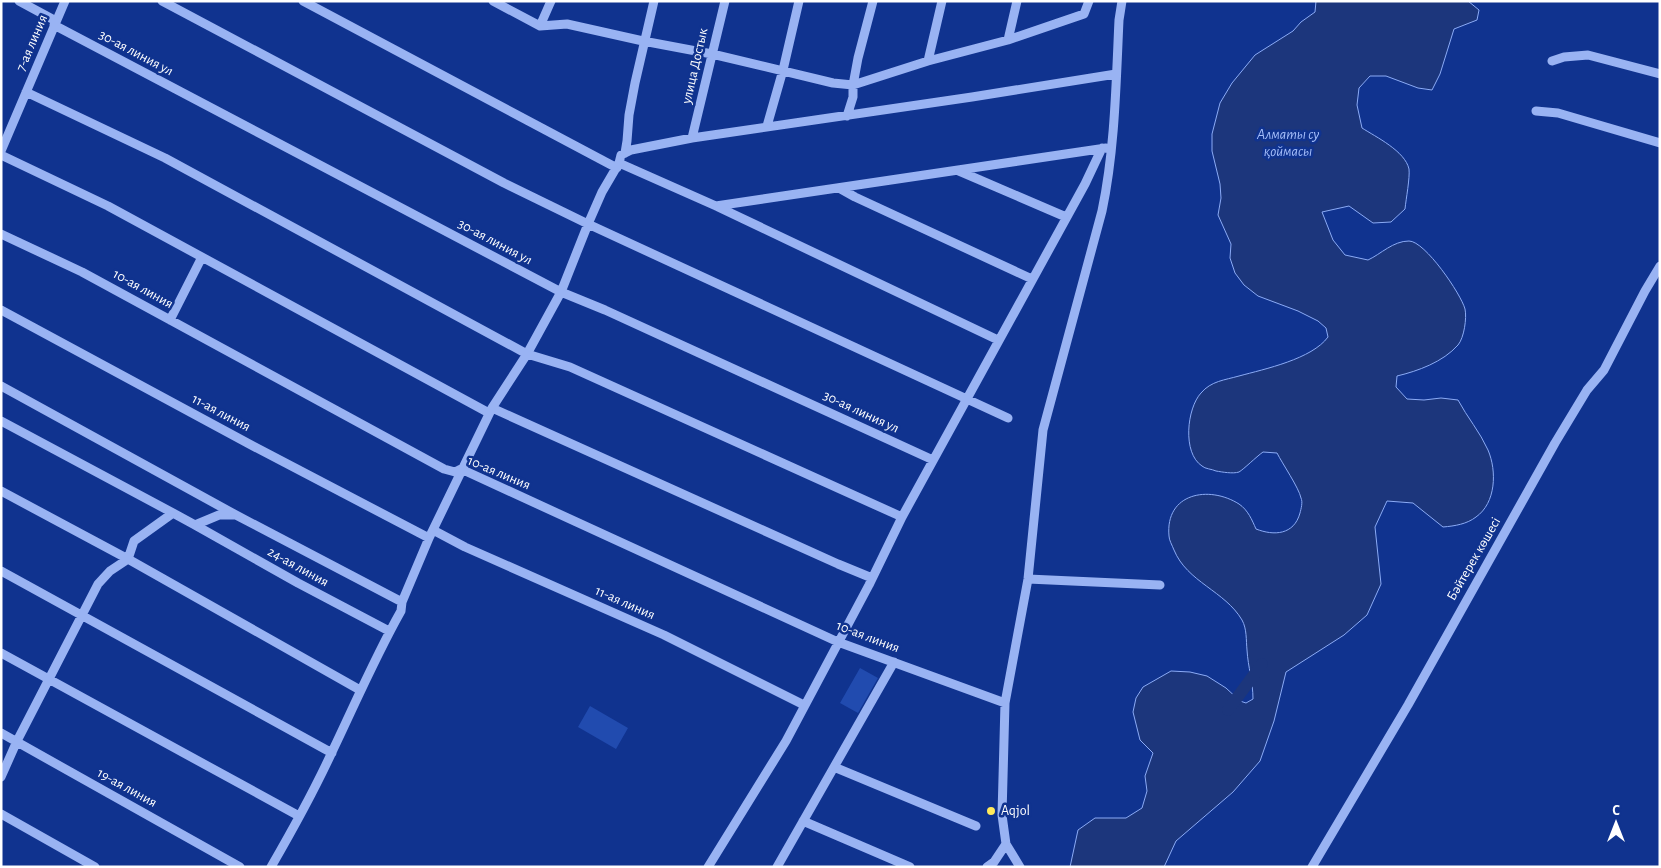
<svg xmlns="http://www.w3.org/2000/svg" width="1661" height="868" font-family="'Alegreya Sans',sans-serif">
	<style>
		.green { fill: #214baf }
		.water { fill: #1c367c; stroke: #8babf6 }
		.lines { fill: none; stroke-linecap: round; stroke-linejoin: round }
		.river { stroke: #1c367c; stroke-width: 12 }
		.minor { stroke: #99b3f3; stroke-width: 9 }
		.poi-dot { fill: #ffea5b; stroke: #10338f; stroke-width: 2 }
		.labels { text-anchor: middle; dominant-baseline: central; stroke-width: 5; stroke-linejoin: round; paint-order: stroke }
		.street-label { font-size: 14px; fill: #fff; stroke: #10338f }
		.poi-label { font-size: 14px; fill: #fff; stroke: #10338f; text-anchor: start }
		.water-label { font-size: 15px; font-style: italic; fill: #a5befa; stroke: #10338f }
	</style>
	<rect width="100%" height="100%" fill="#10338f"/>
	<path class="green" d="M860 668 878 678 858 713 840 703Z
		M590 706 628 728 616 749 578 727Z"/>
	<path class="water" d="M1316 1H1468L1479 10 1477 20 1454 29 1440 74 1432 90 1418 88 1386 76H1370L1359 88 1357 105 1362 128C1376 137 1405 151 1409 169 1410 178 1406 199 1405 209L1391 222 1373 223 1349 206 1322 212 1333 240 1345 255 1368 260C1381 254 1393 241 1409 241 1425 241 1461 294 1465 309 1467 318 1464 338 1458 345 1443 362 1418 371 1397 376L1396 387 1407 399 1424 400 1441 398 1458 400C1467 417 1480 432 1488 450 1497 471 1496 503 1476 517 1467 524 1455 526 1443 527L1413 503 1387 501 1375 527 1381 584 1367 615 1344 635 1286 672 1274 721 1260 761 1233 792 1176 841 1164 867H1070L1078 830 1095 818H1126L1142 808 1147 791 1145 776 1153 753 1140 740 1133 712 1136 698 1143 687 1171 671 1190 672 1207 676 1226 688 1240 701 1246 703 1253 699C1253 682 1248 667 1247 650 1246 640 1247 629 1242 620 1225 591 1187 582 1174 550 1172 545 1169 540 1169 536 1165 493 1209 485 1239 504 1248 510 1252 520 1256 529 1274 536 1294 535 1300 513 1301 509 1303 502 1301 498 1299 488 1282 463 1277 453L1263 452C1256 457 1244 469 1239 472 1233 474 1222 472 1216 471 1212 469 1205 469 1202 466 1182 453 1187 408 1201 393 1211 381 1225 380 1239 376 1265 369 1312 359 1328 337L1326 328 1318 321 1298 311 1258 296 1244 285 1235 273 1230 258 1231 244 1218 215 1221 198 1220 184 1212 151V134L1220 103 1232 83 1255 55 1293 31 1301 22 1315 12Z"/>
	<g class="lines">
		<path class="river" d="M1228 710 1262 664"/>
		<path class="minor" d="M19 1 56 21
			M162 1 504 183 588 224 1008 418
			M303 1 617 168
			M493 1 540 26 551 1
			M54 25 561 292 605 310 933 460
			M540 26 567 24 643 41 712 54 833 83 853 85 928 61 1008 40 1084 14 1089 1
			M1008 40 1017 1
			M928 61 942 1
			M1552 61 1564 57 1588 55 1660 74
			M26 92 165 158 527 354 570 367 902 517
			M1536 111 1558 113 1660 143
			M847 116 853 97V85L858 58 873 1
			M767 126 783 70 799 1
			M692 138 725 1
			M1 151 65 1
			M625 153 627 141 629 115 635 83 654 1
			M1 155 108 206 489 413
			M619 163 716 206 998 340
			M959 171 1066 217
			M839 188 855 197 1032 279
			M716 206 1106 148
			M1 234 82 272 444 469 455 472 461 469 838 642 1005 703
			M1 310 253 446 429 538
			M170 320 202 257
			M1 386 236 515 402 602 401 611C375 657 355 704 332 752 314 791 293 829 271 867
			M492 408 838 564 872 578
			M1 421 173 513
			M1 491 128 559 360 690
			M195 525 298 583 389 631
			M433 530 465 547 664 635 804 705
			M1 571 332 753
			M1028 579 1160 585
			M402 602 429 538 492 408 527 354 561 292 588 224 602 192 619 163 621 155 631 150 692 138 972 97 1116 74
			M1 653 299 816
			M1 733 240 867
			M834 767 976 826
			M1 777 17 741 98 584 110 571 128 559 134 541 173 513 195 525 219 515H236
			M1 814 95 867
			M803 821 910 867
			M708 867 786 741 869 585 902 517 1085 184 1102 148
			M777 867 894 662
			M987 867 994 862 1006 844
			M1020 867 1006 844 1002 815 1005 703 1028 579 1043 430 1102 211C1115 149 1116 84 1119 20L1122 1
			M1312 867 1408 705 1555 443 1587 390 1604 370 1645 291 1660 266"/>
	</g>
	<circle class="poi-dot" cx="991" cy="811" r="5"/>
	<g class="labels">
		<g class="street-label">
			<text transform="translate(32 43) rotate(-67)">7-ая линия</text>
			<text transform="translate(136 53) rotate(28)">30-ая линия ул</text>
			<text transform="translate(695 66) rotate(-77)">улица Достык</text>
			<text transform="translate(495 242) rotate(28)">30-ая линия ул</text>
			<text transform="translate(143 289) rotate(29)">10-ая линия</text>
			<text transform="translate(861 412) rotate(25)">30-ая линия ул</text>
			<text transform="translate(221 413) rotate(28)">11-ая линия</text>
			<text transform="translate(499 473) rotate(23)">10-ая линия</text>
			<text transform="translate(1474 559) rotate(-60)">Бәйтерек көшесі</text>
			<text transform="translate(298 567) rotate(29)">24-ая линия</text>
			<text transform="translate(625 603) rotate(24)">11-ая линия</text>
			<text transform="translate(868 637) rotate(21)">10-ая линия</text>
			<text transform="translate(127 788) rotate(29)">19-ая линия</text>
		</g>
		<g class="poi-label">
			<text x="1001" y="811">Aqjol</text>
		</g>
		<g class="water-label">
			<text x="1288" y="134">Алматы су<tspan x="1288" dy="17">қоймасы</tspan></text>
		</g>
	</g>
	<rect width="1661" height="868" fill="none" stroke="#ffffff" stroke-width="5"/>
	<g transform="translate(1616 823)" stroke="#10338f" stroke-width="4" paint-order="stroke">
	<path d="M0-4L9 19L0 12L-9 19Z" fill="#ffffff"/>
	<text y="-8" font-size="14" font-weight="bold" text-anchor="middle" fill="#ffffff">С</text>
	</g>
</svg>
